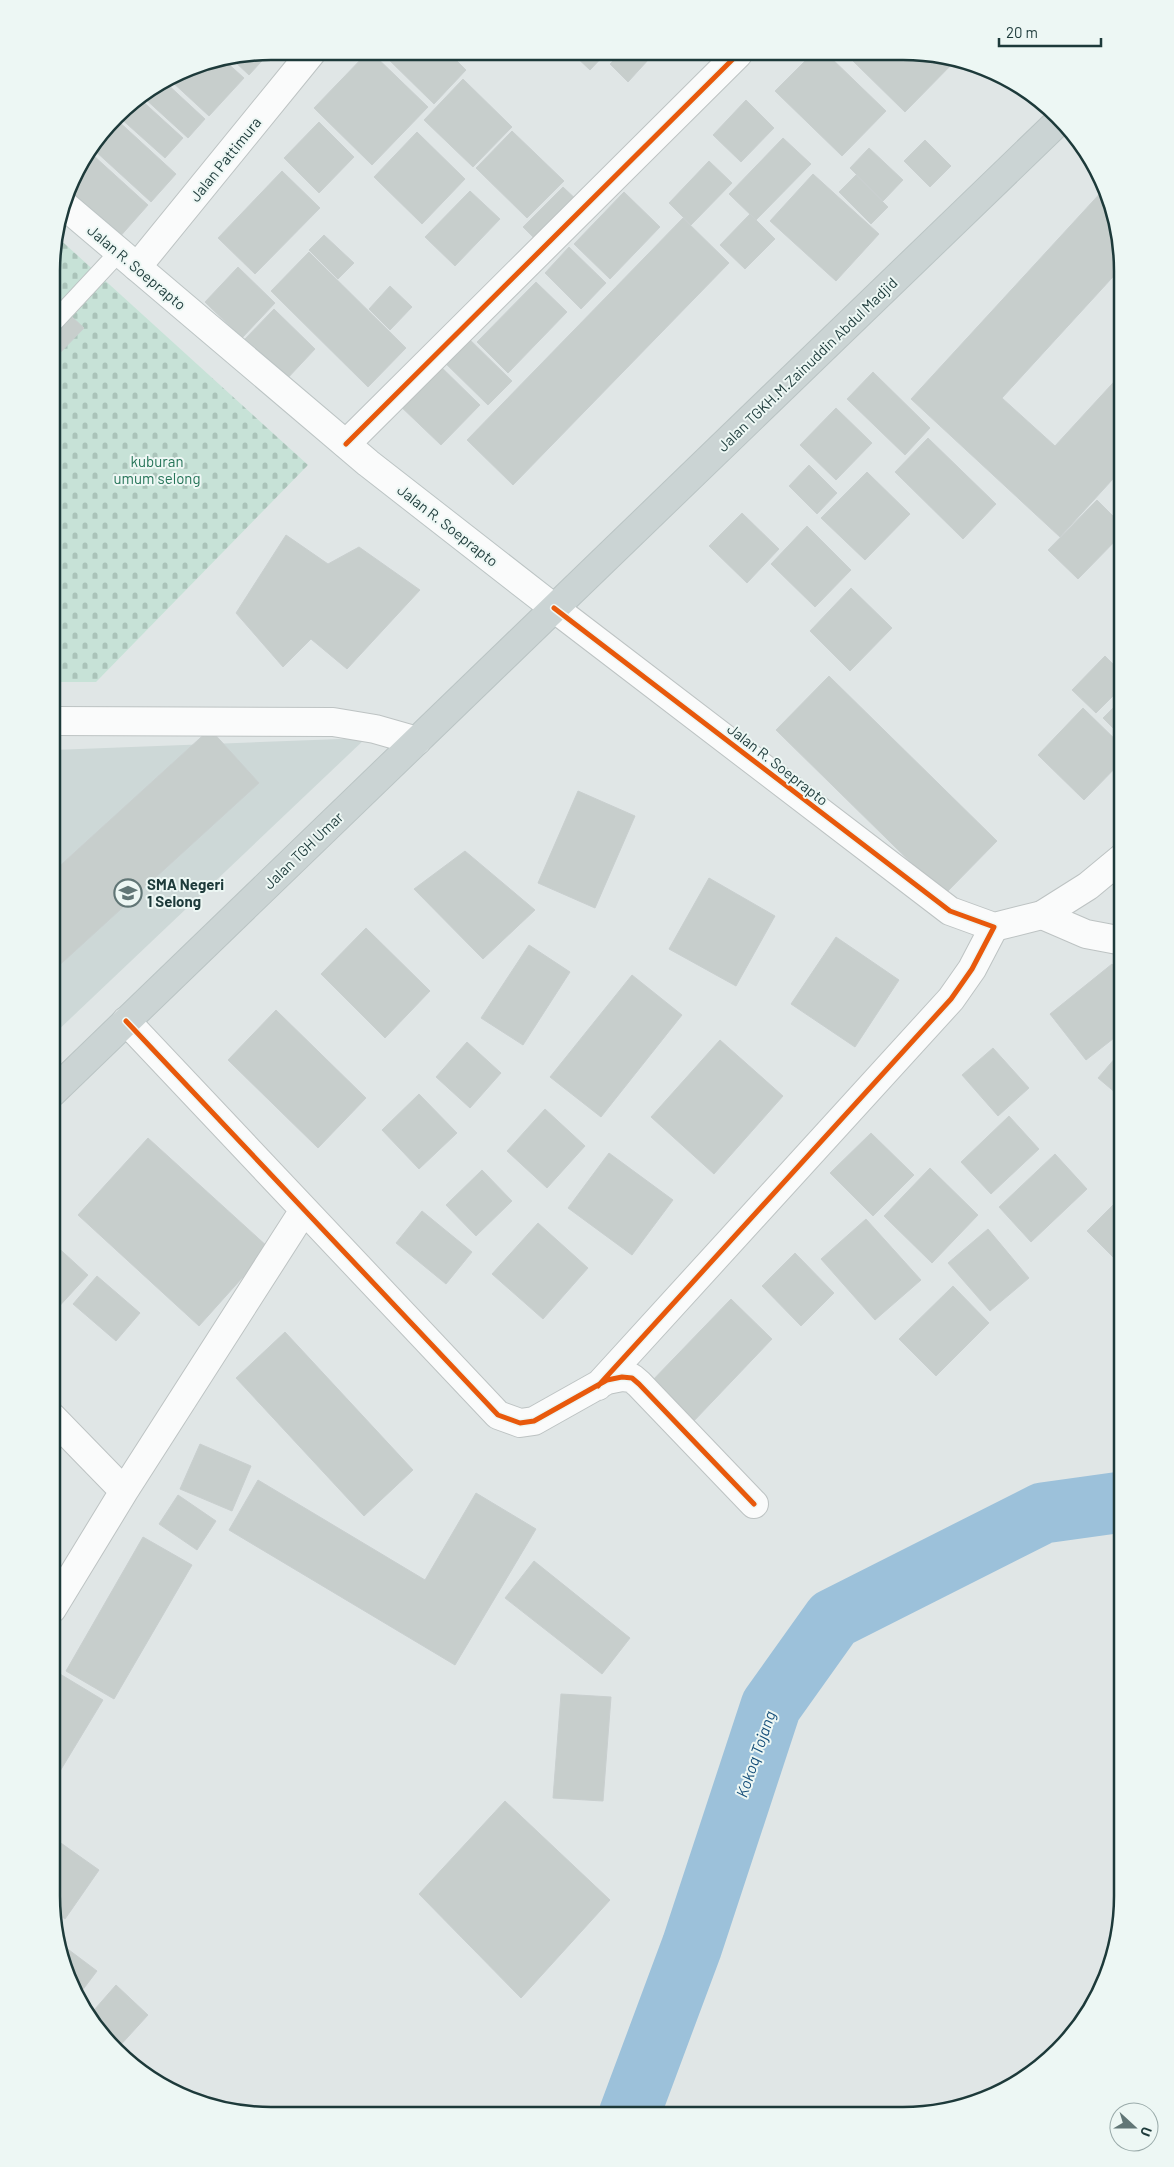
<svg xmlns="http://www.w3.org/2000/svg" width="1174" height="2167" font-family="Barlow,sans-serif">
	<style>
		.built { fill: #cdd8d7 }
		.cemetery { fill: url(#cemetery-stones) }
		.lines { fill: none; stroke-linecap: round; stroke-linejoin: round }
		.river { stroke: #9cc1da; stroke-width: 61 }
		.building { fill: #c7cecc; stroke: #c9cfcf }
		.service-casing { stroke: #bdc3c3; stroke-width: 20 }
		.minor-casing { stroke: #bdc3c3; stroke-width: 30 }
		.tertiary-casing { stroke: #bdc3c3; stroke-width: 30 }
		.secondary-casing { stroke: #bcc4c4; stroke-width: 30 }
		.primary-casing { stroke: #bac4c4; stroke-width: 30 }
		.service { stroke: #fafbfb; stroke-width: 18 }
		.minor { stroke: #fafbfb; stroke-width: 28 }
		.tertiary { stroke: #fafbfb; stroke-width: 28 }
		.secondary { stroke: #fafbfb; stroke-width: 28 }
		.primary { stroke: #cbd4d4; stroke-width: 28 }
		.cycleway-casing { stroke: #edf7f4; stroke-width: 8 }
		.cycleway { stroke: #e8590c; stroke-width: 5 }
		.labels { text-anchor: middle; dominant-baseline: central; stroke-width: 4; stroke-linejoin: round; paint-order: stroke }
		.street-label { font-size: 15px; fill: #1d3a3a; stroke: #edf7f4 }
		.park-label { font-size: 15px; fill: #257458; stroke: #edf7f4 }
		.poi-label { font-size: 15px; font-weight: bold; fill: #1d3a3a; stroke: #edf7f4; text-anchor: start }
		.water-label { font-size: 16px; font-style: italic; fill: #144e79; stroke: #edf7f4 }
		.rim { fill: none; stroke: #1d3a3a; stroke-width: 2.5 }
	</style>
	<defs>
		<pattern id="cemetery-stones" width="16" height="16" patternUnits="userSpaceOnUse" patternTransform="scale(1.25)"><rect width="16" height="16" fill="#c7e2d7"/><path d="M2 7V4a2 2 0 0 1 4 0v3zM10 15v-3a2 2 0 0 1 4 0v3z" fill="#aac3b9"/></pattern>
	</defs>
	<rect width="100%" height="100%" fill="#e0e6e6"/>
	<path class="built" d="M366 738 52 1036 53 750Z"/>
	<path class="cemetery" d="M55 235 308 465 96 682H53V242Z"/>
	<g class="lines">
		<path class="river" d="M629 2115 692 1946 771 1706 833 1619 1043 1513 1122 1502"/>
	</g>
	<path class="building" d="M271 51 249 75 232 59Z
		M368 52H371L428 107 372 165 314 108Z
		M381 52H448L466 70 434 104Z
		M572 53H606L590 70Z
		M621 53 643 54 649 59 628 82 610 64Z
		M811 55H828L886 111 842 156 775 91Z
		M859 55H946L957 59 905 112 853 61Z
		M224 60 244 78 209 116 169 79 187 68Z
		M463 79 512 127 473 167 424 120Z
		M165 82 205 119 188 138 142 96Z
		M139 98 183 138 165 158 118 116 126 106Z
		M746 100 774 128 741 162 713 135Z
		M116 119 176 174 151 202 93 149Z
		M319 122 354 157 319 193 284 158Z
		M512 131 564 181 527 218 476 168Z
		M417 132 465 179 422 224 374 177Z
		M783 138 811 164 756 220 729 194Z
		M925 140 951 166 930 187 904 161Z
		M869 148 903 180 883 201 850 168Z
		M94 156 148 205 117 240 68 194 72 182Z
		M709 161 732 183 691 225 669 203Z
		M282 171 320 208 255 274 218 238Z
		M813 174 879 234 836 281 770 221Z
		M856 175 888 207 871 224 839 192Z
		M563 187 581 204 541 245 523 227Z
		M1105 188 1111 200 1122 267 1002 398 1055 446 1123 372V468L1060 537 911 399Z
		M470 191 500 219 455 266 425 237Z
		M624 192 660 227 610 279 574 244Z
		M750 214 775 239 745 269 720 245Z
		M683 218 729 263 513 485 467 440Z
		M324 235 354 263 338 279 309 250Z
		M569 247 606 283 581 309 545 273Z
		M309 252 406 348 368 387 271 291Z
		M238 267 275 303 242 338 205 302Z
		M536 282 567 312 508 373 477 342Z
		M390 286 412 307 390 330 369 309Z
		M58 304 84 328 53 360V309Z
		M274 309 315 349 285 381 244 340Z
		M463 333 512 381 488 405 439 357Z
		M435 361 480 405 441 445 396 402Z
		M873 372 930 428 905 455 847 399Z
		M836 408 872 443 836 480 800 445Z
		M928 438 996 504 963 539 895 472Z
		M809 465 837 493 817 514 789 486Z
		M867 472 910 514 865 560 821 518Z
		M1097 500 1123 526V533L1078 579 1048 550Z
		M742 513 779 549 747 583 709 546Z
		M807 526 851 570 815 607 771 564Z
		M286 535 328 564 359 547 420 590 347 669 311 639 283 667 236 613Z
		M851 588 892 628 850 671 810 631Z
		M1105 656 1123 674V686L1096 713 1072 690Z
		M829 676 997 841 944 895 776 730Z
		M1123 698V738L1103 718Z
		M1083 708 1123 747V760L1084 800 1038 755Z
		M210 729 259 783 52 972V873Z
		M578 791 635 816 595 908 538 883Z
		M465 851 535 910 483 959 414 889Z
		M709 878 775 916 736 986 669 949Z
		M366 928 430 991 385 1038 321 974Z
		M836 937 899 980 855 1047 791 1004Z
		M529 945 570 972 523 1045 481 1018Z
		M1112 964 1123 977V1031L1086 1060 1050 1014Z
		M632 975 682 1015 601 1117 550 1077Z
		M276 1010 366 1098 318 1148 228 1060Z
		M720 1040 783 1096 714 1174 651 1117Z
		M467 1042 501 1073 470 1108 436 1077Z
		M993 1048 1029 1088 998 1116 962 1075Z
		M1123 1049V1099L1098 1078Z
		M419 1094 457 1133 419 1169 382 1130Z
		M545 1109 585 1146 547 1188 507 1151Z
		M1009 1116 1039 1149 991 1194 961 1162Z
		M871 1133 914 1175 873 1216 830 1173Z
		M148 1138 269 1248 199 1326 78 1215Z
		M609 1153 673 1200 632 1255 568 1208Z
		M1055 1154 1087 1189 1031 1242 999 1207Z
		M930 1168 978 1215 932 1263 884 1216Z
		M482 1170 512 1201 476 1236 446 1205Z
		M1122 1196V1258L1118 1262 1087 1231Z
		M422 1211 472 1252 446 1284 396 1243Z
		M866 1219 921 1280 875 1320 821 1259Z
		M538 1223 588 1268 543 1319 492 1274Z
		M988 1229 1029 1278 990 1311 948 1263Z
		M52 1242 88 1275 54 1312 52 1310Z
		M795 1253 834 1293 801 1326 762 1286Z
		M97 1276 140 1313 116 1341 73 1304Z
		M953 1286 989 1323 936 1376 899 1339Z
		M731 1299 772 1339 692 1423 650 1383Z
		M285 1332 413 1470 364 1516 236 1378Z
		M200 1444 251 1466 232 1511 180 1489Z
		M258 1480 425 1580 476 1493 536 1529 455 1665 229 1530Z
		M178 1495 216 1521 197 1550 159 1524Z
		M143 1537 192 1565 114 1699 66 1671Z
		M534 1561 630 1638 602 1674 505 1598Z
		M60 1674 103 1700 51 1786V1689Z
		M561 1694 611 1697 603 1801 553 1798Z
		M505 1801 610 1900 521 1998 419 1894Z
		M58 1841 99 1870 65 1919 54 1911 51 1896V1850Z
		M61 1944 97 1971 78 1996 63 1967 60 1946Z
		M116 1985 148 2015 117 2049 88 2017Z"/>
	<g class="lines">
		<g class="service-casing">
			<path id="service" d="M53 323 119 252"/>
		</g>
		<g class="minor-casing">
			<path id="minor" d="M346 444 738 54
				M53 721 333 722 375 729 417 741
				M1042 915 1086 934 1123 941
				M126 1021 498 1415 520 1423 534 1421 607 1380 622 1377 632 1378 639 1384 754 1504
				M598 1386 951 999 972 969 994 927
				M124 1491 304 1210
				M52 1609 124 1491 52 1417"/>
		</g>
		<g class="tertiary-casing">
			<path id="tertiary" d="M137 267 312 52
				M554 608 950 911 994 927 1042 915 1088 886 1123 857"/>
		</g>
		<g class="secondary-casing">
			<path id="secondary" d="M64 205 368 463 554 608"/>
		</g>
		<g class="primary-casing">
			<path id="primary" d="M52 1093 1060 120"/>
		</g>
		<use href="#service" class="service"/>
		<use href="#minor" class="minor"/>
		<use href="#tertiary" class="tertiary"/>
		<use href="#secondary" class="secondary"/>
		<use href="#primary" class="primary"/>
		<g class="cycleway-casing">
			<path id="cycleway" d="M346 444 738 54
				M554 608 950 911 994 927 972 969 951 999 598 1386
				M126 1021 498 1415 520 1423 534 1421 607 1380 622 1377 632 1378 639 1384 754 1504"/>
		</g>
		<use href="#cycleway" class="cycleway"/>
	</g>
	<defs>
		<g id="school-ring" transform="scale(1.4375)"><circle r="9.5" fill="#edf7f4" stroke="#617676" stroke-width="1.5"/><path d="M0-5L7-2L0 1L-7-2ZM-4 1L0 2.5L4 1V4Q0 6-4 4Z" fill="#617676"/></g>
	</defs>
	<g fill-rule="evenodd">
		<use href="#school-ring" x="128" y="893"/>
	</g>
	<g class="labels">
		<g class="street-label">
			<text transform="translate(225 159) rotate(-51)">Jalan Pattimura</text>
			<text transform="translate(137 267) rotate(40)">Jalan R. Soeprapto</text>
			<text transform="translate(807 364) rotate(-44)">Jalan TGKH.M.Zainuddin Abdul Madjid</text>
			<text transform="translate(448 525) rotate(38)">Jalan R. Soeprapto</text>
			<text transform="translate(778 764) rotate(38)">Jalan R. Soeprapto</text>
			<text transform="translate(303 850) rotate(-44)">Jalan TGH Umar</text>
		</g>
		<g class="park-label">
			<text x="157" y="461">kuburan<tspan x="157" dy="17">umum selong</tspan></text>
		</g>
		<g class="poi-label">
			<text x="147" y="884">SMA Negeri<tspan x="147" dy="17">1 Selong</tspan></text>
		</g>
		<g class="water-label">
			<text transform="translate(755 1754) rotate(-71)">Kokoq Tojang</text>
		</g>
	</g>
	<path d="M0 0H1174V2167H0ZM271 60H903A211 211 0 0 1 1114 271V1896A211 211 0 0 1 903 2107H271A211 211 0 0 1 60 1896V271A211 211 0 0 1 271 60Z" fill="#edf7f4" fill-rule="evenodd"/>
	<path class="rim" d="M271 60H903A211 211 0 0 1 1114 271V1896A211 211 0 0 1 903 2107H271A211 211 0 0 1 60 1896V271A211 211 0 0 1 271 60Z"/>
	<g transform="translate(1134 2127) rotate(111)"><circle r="24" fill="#edf7f4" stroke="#9aabaa"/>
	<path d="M0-4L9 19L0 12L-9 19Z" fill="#617676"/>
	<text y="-8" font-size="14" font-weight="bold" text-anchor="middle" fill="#1d3a3a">U</text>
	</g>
	<path d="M999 38v8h102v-8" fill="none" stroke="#1d3a3a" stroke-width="2.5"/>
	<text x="1006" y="38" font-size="15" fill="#1d3a3a" stroke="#edf7f4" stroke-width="4" paint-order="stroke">20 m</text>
</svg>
